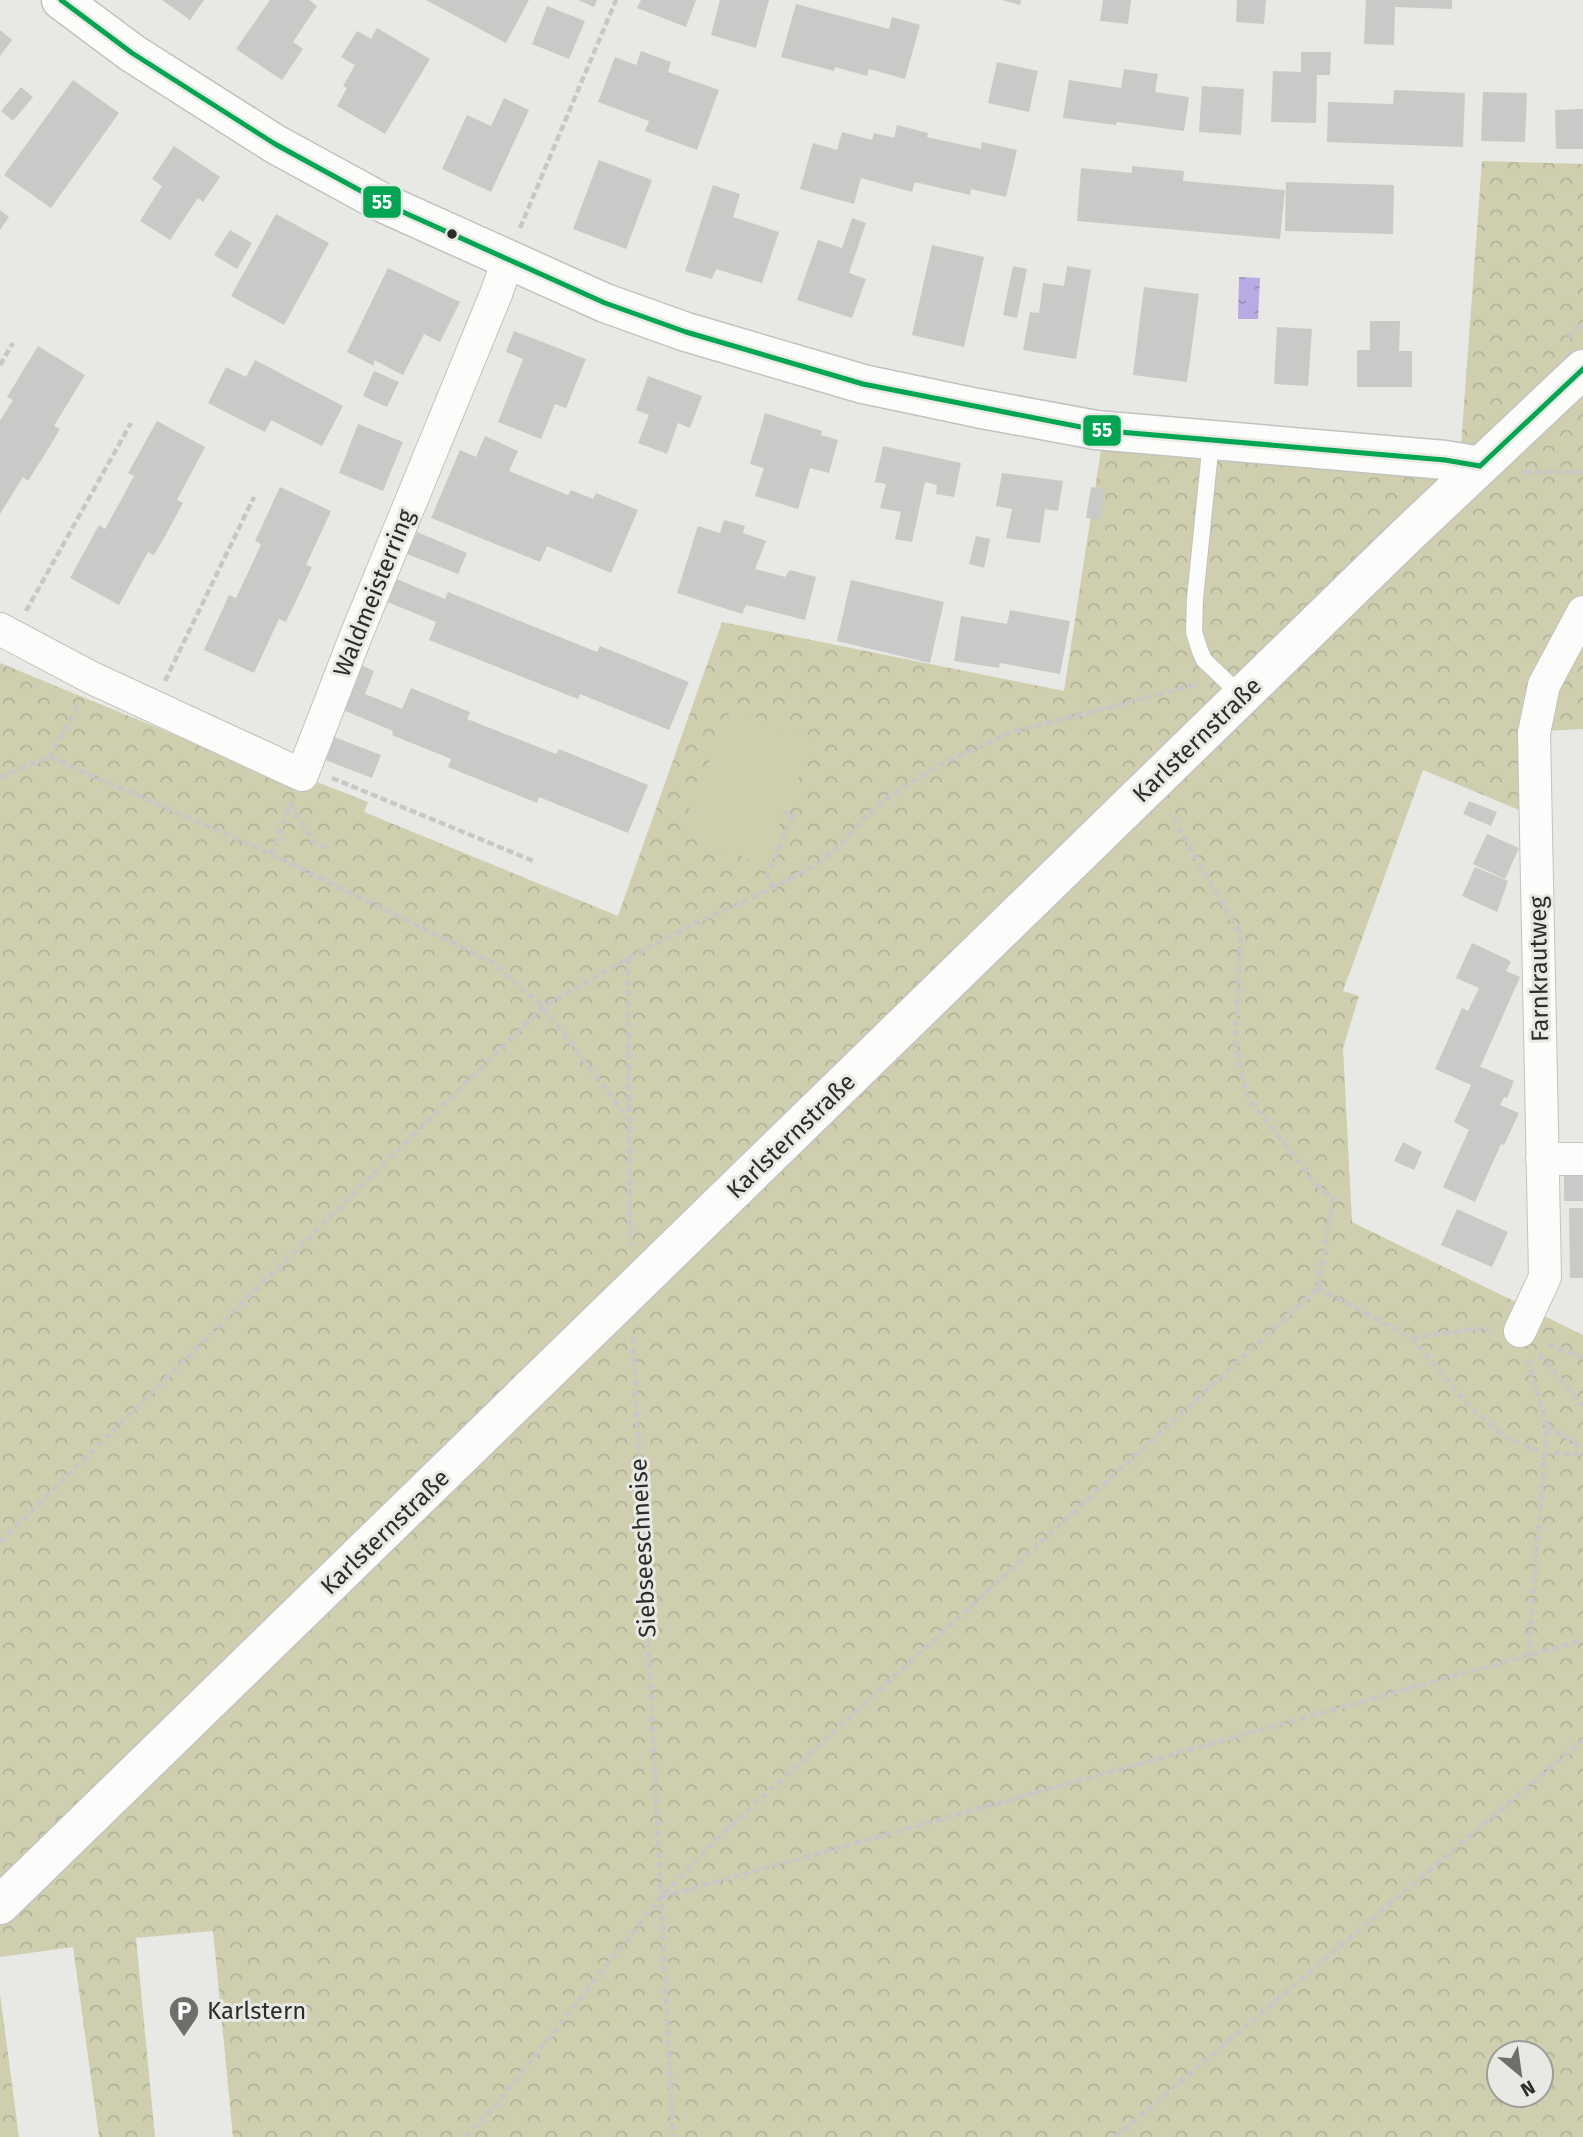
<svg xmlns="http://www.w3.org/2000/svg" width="1583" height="2137" font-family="'Fira Sans',sans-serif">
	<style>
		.forest { fill: url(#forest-crowns); fill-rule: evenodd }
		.pitch { fill: #cfcfb0 }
		.water { fill: url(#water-ripples) }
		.building { fill: #c9c9c7 }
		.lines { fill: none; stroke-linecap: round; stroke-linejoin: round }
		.lane-casing { stroke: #c2c2c0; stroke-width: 18 }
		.street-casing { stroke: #c2c2c0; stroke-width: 34 }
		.secondary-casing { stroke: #c2c2c0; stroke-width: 41 }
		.path { stroke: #c7c7c5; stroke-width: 4.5; stroke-dasharray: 7 3.5; stroke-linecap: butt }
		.lane { stroke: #fcfcfb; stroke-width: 16 }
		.street { stroke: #fcfcfb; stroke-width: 32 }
		.secondary { stroke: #fcfcfb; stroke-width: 38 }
		.bus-1-casing { stroke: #e9e9e4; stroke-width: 10 }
		.bus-1 { stroke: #00a651; stroke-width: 5 }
		.bus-dot { fill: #2c2c2a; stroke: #e9e9e4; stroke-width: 2.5 }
		.labels { text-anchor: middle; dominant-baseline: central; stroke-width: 6; stroke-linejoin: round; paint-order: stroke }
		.street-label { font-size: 24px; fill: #2c2c2a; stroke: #e9e9e4 }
		.poi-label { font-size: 24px; fill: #2c2c2a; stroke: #e9e9e4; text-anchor: start }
		.line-badge { stroke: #e9e9e4; stroke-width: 2.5 }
		.badge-label { font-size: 19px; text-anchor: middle; font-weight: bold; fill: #fff }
	</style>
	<defs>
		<pattern id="forest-crowns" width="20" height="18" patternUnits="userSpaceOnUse" patternTransform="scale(1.75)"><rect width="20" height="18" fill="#cfcfb0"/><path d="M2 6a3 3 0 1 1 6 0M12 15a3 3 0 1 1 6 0" fill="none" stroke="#b2b298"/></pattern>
		<pattern id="water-ripples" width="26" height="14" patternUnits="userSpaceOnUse" patternTransform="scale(1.75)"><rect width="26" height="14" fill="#b8aae2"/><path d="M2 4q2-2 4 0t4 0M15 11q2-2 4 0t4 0" fill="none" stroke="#968bb7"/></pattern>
	</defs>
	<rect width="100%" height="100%" fill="#e8e8e5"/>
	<path class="forest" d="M1482 161 1583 164V729L1524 732V812L1423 770 1343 991 1359 996 1343 1048 1352 1222 1583 1335V2137H233L213 1931 136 1938 155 2137H99L73 1947 0 1957V663L307 789 312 780 368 802 364 812 618 916 722 622 1064 691 1101 450 1311 463 1460 459ZM1499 2053H1541V2095H1499Z
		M0 1994 19 2137H0Z"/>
	<path class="pitch" d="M732 707 814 741 762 865 680 831Z"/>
	<path class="water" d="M1239 277 1260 278 1258 319H1238Z"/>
	<path class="building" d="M162 0H204L190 20Z
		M270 0H309L317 6 293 42 303 49 282 80 236 49Z
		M426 0H529L506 43Z
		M578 0H597L594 7Z
		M641 0H696L686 27 637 8Z
		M720 0H769L756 48 711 35Z
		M1002 0H1021L1020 5Z
		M1103 0H1131L1128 24 1100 21Z
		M1237 0H1266L1264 24 1236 22Z
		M1366 0H1452V9L1395 7 1394 45 1364 44Z
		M796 4 889 29 892 17 920 25 905 79 869 69 867 76 835 67 834 71 781 57Z
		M547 6 585 21 569 59 532 44Z
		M377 28 430 59 385 134 337 106 347 88 343 86 355 65 341 57 357 31 371 39Z
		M0 30 12 40 0 56Z
		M641 51 671 62 668 72 719 90 697 150 645 131 649 121 598 102 615 57 636 65Z
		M1301 52H1331L1330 75H1317L1316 123 1271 122 1273 71 1301 72Z
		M997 62 1038 71 1029 112 988 103Z
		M1124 69 1158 74 1155 92 1189 97 1184 131 1117 122 1116 125 1063 118 1069 80 1121 88Z
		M73 80 119 113 51 208 4 175Z
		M1202 86 1244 89 1241 135 1199 132Z
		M21 87 33 97 13 121 1 111Z
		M1394 90 1465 93 1463 147 1327 142 1328 102 1393 104Z
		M1483 92 1527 93 1525 142 1481 141Z
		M504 98 529 110 491 192 442 169 467 115 491 126Z
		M1583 109V149H1556L1555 110Z
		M897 125 928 133 927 137 981 149 982 142 1017 150 1006 197 971 189 970 195 915 182 912 192 861 178 854 204 800 189 813 143 837 150 842 132 872 140 874 133 894 138Z
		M174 146 220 177 203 202 198 198 170 240 140 221 162 186 152 179Z
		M599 160 652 180 626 249 573 229Z
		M1132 166 1184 171 1183 181 1285 190 1280 239 1077 221 1081 168 1132 173Z
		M1286 182 1394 185 1393 234 1285 231Z
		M713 185 740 194 733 217 779 232 762 283 716 269 712 279 685 271Z
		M0 210 9 217 0 230Z
		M276 214 329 243 284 325 231 296Z
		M852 218 866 223 849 273 866 279 852 318 797 300 818 240 842 248Z
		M230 230 252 243 237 269 214 255Z
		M932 245 984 257 964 347 912 335Z
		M1013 266 1027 269 1017 318 1003 315Z
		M1067 266 1091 270 1076 359 1023 350 1030 312 1039 313 1043 283 1064 286Z
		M388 268 460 302 440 342 424 334 403 375 374 360V366L347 352Z
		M1144 287 1199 294 1187 382 1133 375Z
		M1370 321H1400L1399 351H1412V387H1357V350H1370Z
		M1277 327 1312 329 1308 386 1274 384Z
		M514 331 586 359 566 408 555 404 541 439 498 422 523 359 506 352Z
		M38 346 85 375 54 426 60 429 50 446 28 481 23 477 0 514V421L13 400 7 397Z
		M255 360 343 406 322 446 271 420 265 432 208 403 226 367 246 377Z
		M374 371 399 382 387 407 363 396Z
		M648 376 702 396 690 428 678 423 667 454 638 443 649 415 636 410Z
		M765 413 822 431 821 435 838 440 829 473 810 468 798 509 755 496 764 468 750 464Z
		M157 421 205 447 177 500 183 503 164 538 154 555 148 552 119 605 70 578 99 525 105 529 115 511 134 476 128 473Z
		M358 424 403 442 383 491 339 473Z
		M485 436 518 451 509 471 568 495 571 490 593 499 596 493 638 510 611 573 547 546 540 562 431 518 460 450 476 457Z
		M883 446 961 463 954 497 936 494 937 485 925 482 912 542 895 539 901 512 880 508 886 484 875 482Z
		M1002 473 1063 481 1058 511 1045 509 1040 543 1006 538 1012 509 996 506Z
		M280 487 331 511 306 565 312 567 286 622 279 619 254 673 204 650 229 595 236 598 253 562 261 544 255 541Z
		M1091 487 1105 489 1100 520 1086 518Z
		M724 520 745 526 743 533 766 541 755 569 785 577 790 570 816 577 805 620 746 605 742 614 677 593 698 526 720 533Z
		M417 532 467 553 458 574 407 554Z
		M976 536 990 539 984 568 969 564Z
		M394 578 445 599 448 592 597 652 600 646 689 682 669 730 580 694 578 699 429 640 436 622 385 601Z
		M851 580 944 602 930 663 837 641Z
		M1010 610 1070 621 1060 674 1000 663 999 668 954 661 961 616 1007 624Z
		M361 665 374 671 365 694 402 709 411 688 470 712 467 719 556 754 559 749 648 785 628 833 539 797 537 803 448 767 451 759 392 735 393 731 343 710Z
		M329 735 381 755 372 778 320 758Z
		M1469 801 1497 812 1491 826 1463 814Z
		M1487 834 1519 848 1505 879 1473 864Z
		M1475 867 1508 881 1497 912 1462 896Z
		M1472 943 1507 959 1511 962 1506 971 1520 977 1481 1065 1479 1066 1514 1081 1507 1098 1504 1097 1500 1105 1519 1113 1504 1145 1501 1144 1475 1202 1443 1187 1469 1130 1454 1122 1471 1085 1435 1069 1462 1008 1468 1011 1479 988 1456 978Z
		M1403 1142 1422 1152 1414 1170 1394 1161Z
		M1564 1175H1583V1201H1564Z
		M1569 1208H1583V1278H1570Z
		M1457 1209 1508 1232 1492 1267 1441 1245Z"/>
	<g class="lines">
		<g class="lane-casing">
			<path id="lane" d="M1211 441 1195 599 1194 632 1200 651 1204 660 1242 696"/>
		</g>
		<g class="street-casing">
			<path id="street" d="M0 629 92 678 302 775 357 633 496 294 508 260
				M1542 1159H1583
				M1520 1331 1545 1277 1534 733 1544 685 1583 612"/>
		</g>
		<g class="secondary-casing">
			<path id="secondary" d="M61 0 132 53 275 144 383 203 605 303 686 332 863 384 977 408 1096 430 1445 460 1480 466
				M0 1905 1404 538 1583 369"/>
		</g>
		<path class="path" d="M520 228 616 0
			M1568 337 1583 323
			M0 365 13 343
			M1524 472H1583
			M26 611 131 423
			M165 681 254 497
			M50 757 271 854 490 961 543 1007 628 1118
			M0 777 50 757 78 704
			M332 778 536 862
			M291 803 312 841 329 849
			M271 854 291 802
			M773 888 767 876 793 815 784 812
			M628 958 630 1245
			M1318 1288 1412 1338 1470 1407 1504 1437 1546 1453 1583 1454
			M633 1337 673 2137
			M1412 1338 1475 1329 1490 1330
			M1548 1344 1583 1358
			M1539 1354 1583 1406
			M1547 1426 1583 1448
			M0 1542 543 1007 628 958 704 919 773 888 820 862 841 844 868 814 890 796 941 764 1012 732 1199 684
			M1528 1657 1547 1426 1528 1360
			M662 1897 1583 1640
			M465 2137 494 2107 661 1897 721 1835 1318 1288 1333 1199 1315 1183 1247 1096 1235 1041 1241 936 1170 813
			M1115 2137 1583 1740"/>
		<use href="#lane" class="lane"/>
		<use href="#street" class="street"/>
		<use href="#secondary" class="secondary"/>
		<g class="bus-1-casing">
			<path id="bus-1" d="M61 0 132 53 275 144 383 203 605 303 686 332 863 384 1096 430 1445 460 1480 466
				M1480 466 1583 369"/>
		</g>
		<use href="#bus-1" class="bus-1"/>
	</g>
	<defs>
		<g id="parking-pin" transform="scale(1.575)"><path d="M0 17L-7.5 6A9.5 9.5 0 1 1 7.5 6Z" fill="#6e6e6b" stroke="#e9e9e4"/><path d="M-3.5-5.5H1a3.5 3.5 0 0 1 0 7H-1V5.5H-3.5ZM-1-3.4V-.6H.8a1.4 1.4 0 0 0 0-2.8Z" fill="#fff"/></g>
	</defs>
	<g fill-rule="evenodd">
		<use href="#parking-pin" x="184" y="2011"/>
	</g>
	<circle class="bus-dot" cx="452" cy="234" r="6"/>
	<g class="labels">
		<g class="street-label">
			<text transform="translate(374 593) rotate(-68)">Waldmeisterring</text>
			<text transform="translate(1197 740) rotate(-44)">Karlsternstraße</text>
			<text transform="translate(1539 969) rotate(-91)">Farnkrautweg</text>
			<text transform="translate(791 1136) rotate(-44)">Karlsternstraße</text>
			<text transform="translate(385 1532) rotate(-44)">Karlsternstraße</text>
			<text transform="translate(643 1548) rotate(-93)">Siebseeschneise</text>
		</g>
		<g class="poi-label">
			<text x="207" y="2011">Karlstern</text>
		</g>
	</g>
	<g class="line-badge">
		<rect x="362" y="185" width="40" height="34" rx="7" fill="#00a651"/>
		<rect x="1082" y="414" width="40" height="33" rx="7" fill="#00a651"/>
	</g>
	<g class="badge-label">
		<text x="382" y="209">55</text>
		<text x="1102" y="437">55</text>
	</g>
	<g transform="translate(1520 2074) rotate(151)"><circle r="33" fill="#e9e9e4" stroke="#9d9d9a" stroke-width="2"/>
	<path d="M0-5L12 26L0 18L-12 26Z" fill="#6e6e6b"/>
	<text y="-10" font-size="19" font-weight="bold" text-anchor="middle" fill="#2c2c2a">N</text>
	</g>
</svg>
